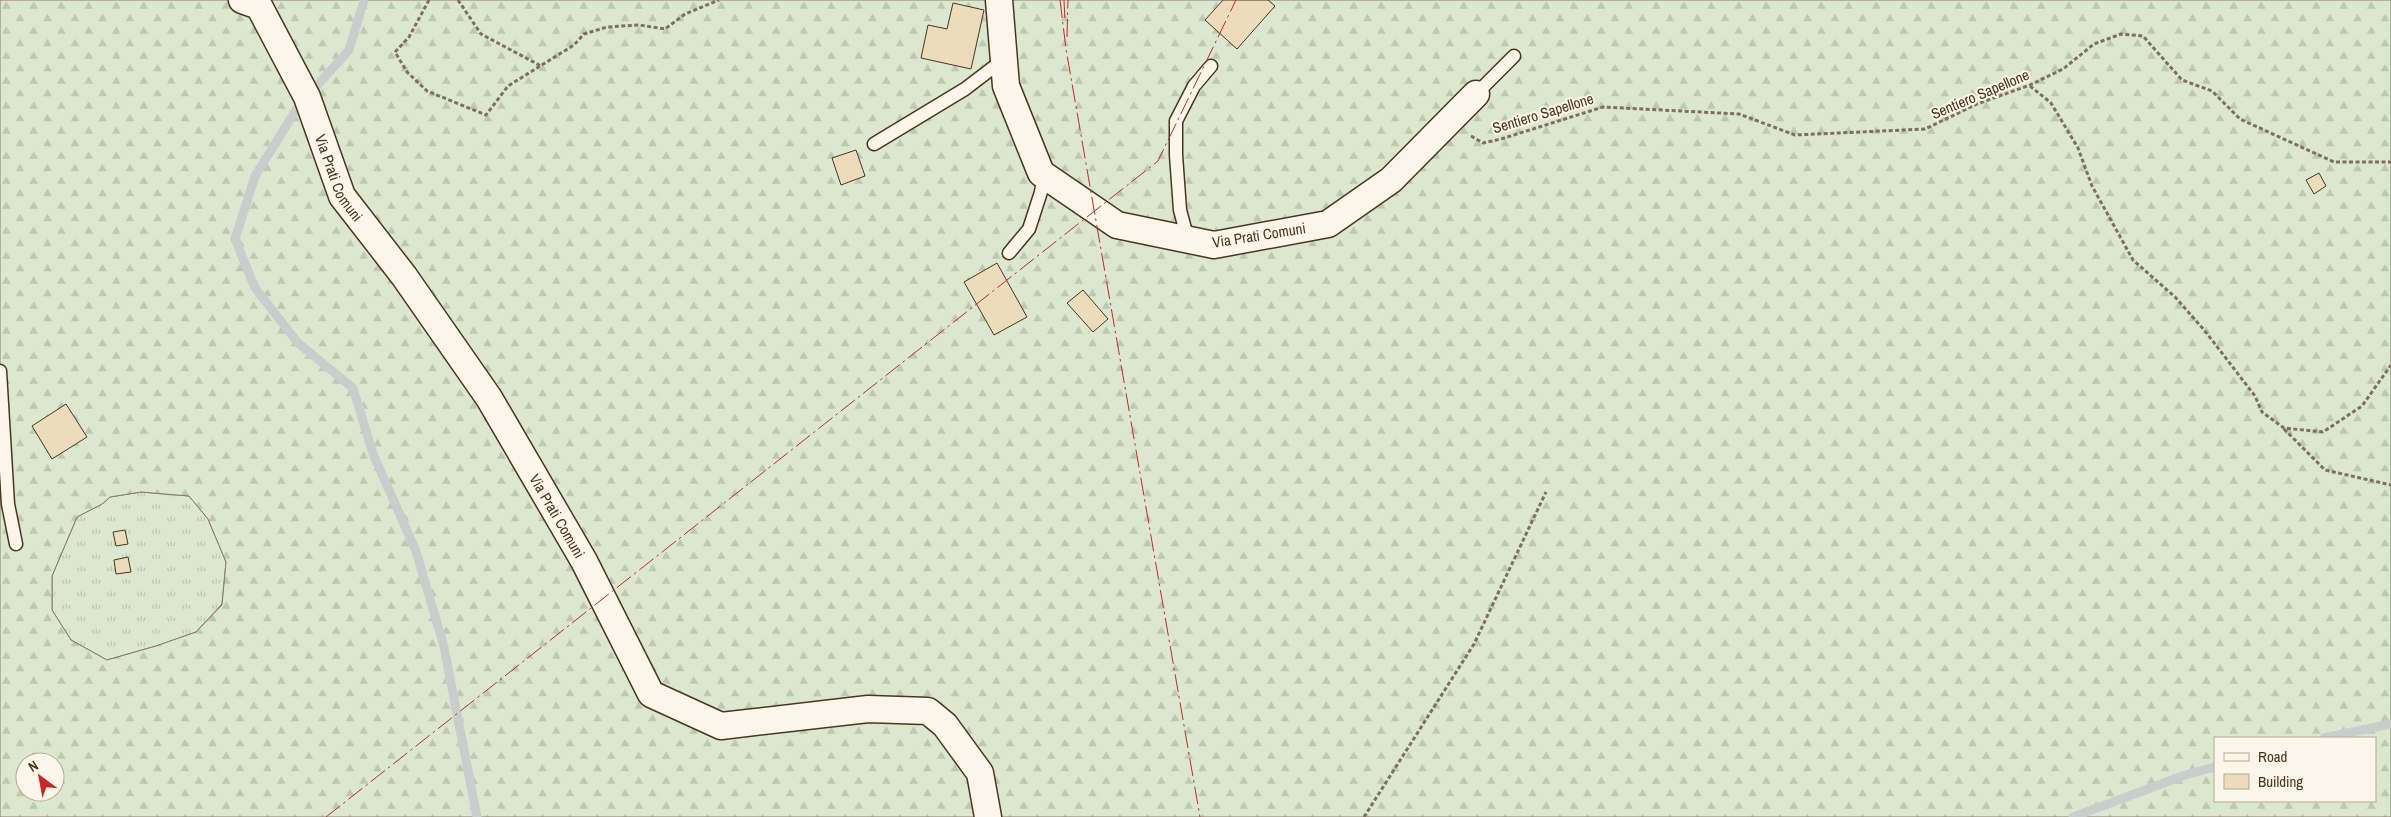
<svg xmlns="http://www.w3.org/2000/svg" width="2391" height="817" font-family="'Archivo Narrow',sans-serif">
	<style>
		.grass { fill: url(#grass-tufts); stroke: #887966 }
		.forest { fill: url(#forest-firs); stroke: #887966; fill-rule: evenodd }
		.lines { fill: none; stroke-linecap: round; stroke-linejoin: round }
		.stream { stroke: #c9cecd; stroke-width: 9 }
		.building { fill: #ecdcbc; stroke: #4a3520 }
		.lane-casing { stroke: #4a3520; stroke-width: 15 }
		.street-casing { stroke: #4a3520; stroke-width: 29 }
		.path { stroke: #7f6f5c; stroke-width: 3; stroke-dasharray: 4 2.5; stroke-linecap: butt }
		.lane { stroke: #fbf6e9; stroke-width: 12 }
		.street { stroke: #fbf6e9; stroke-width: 26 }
		.power { stroke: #c62828; stroke-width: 1; stroke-dasharray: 18 4 2.5 4; stroke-linecap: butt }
		.labels { text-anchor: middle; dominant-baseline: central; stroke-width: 4; stroke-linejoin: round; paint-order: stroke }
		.street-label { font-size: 15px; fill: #4a3520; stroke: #fbf6e9 }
	</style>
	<defs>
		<pattern id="grass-tufts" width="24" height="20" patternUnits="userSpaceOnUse" patternTransform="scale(1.25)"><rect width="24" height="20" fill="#dce7d0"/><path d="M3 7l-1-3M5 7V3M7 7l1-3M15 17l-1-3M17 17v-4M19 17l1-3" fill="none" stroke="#bec7b2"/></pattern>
		<pattern id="forest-firs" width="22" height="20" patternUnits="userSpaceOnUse" patternTransform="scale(1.25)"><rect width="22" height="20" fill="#dce7d0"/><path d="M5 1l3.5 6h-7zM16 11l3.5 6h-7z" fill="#bec7b2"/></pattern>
	</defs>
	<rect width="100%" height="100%" fill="#fbf6e9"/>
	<path class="grass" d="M141 492 189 496 208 519 226 562 222 604 196 632 156 646 107 660 71 640 52 610V576L77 517 102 504 110 497Z"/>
	<path class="forest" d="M0 0H2391V817H0ZM141 492 189 496 208 519 226 562 222 605 196 632 156 646 107 660 71 640 52 610V576L77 517 102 504 110 497ZM2215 738H2375V801H2215ZM25 762H55V792H25Z"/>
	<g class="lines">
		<path class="stream" d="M364 0 349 50 298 107 255 176 235 239 255 288 298 343 353 388 373 454 416 551 444 647 477 817
			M2324 738 2391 724
			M2073 817 2185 775 2215 767"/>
	</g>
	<path class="building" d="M1223 0H1268L1275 6 1237 49 1205 20Z
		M953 3 984 10 971 69 921 58 928 25 947 29Z
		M856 150 865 176 841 185 832 158Z
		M2319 173 2326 186 2314 194 2306 180Z
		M997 263 1027 317 994 335 964 282Z
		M1083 290 1108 319 1093 332 1067 303Z
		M66 404 87 437 52 459 32 426Z
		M125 530 128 544 116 546 113 532Z
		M128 557 131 572 116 574 114 560Z"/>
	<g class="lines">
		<g class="lane-casing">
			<path id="lane" d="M1476 94 1514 56
				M874 144 965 89 1003 60
				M1188 240 1180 210 1176 155V121L1194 86 1211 66
				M1009 253 1029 229 1041 192 1044 175
				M0 371 8 504 16 544"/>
		</g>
		<g class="street-casing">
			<g id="street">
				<path id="s1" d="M242 0 259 6 307 97 342 196 404 276 489 398 584 561 651 694 721 726 868 709 928 711 945 725 980 773 988 817"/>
				<path d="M999 0 1006 86 1041 173 1117 225 1214 245 1328 224 1391 180 1476 94"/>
			</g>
		</g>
		<path class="path" d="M429 0 409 37 395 52 407 72 427 91 486 115 508 86 574 45 584 34 607 27 639 25 665 29 685 14 719 0
			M458 0 481 34 541 66
			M2030 86 2051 103 2078 148 2092 186 2133 260 2175 297 2205 331 2255 396 2262 412 2284 428 2323 432 2362 406 2391 365
			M1471 136 1483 143 1501 139 1603 107 1739 114 1795 135 1925 129 1977 104 2030 85 2063 69 2094 44 2121 34 2143 36 2182 80 2212 91 2240 119 2334 162H2391
			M2284 429 2325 470 2391 485
			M1364 817 1474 644 1546 492"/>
		<use href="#lane" class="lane"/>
		<use href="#street" class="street"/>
		<path class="power" d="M1060 0 1066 49 1200 817
			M1064 0 1065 22
			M1067 37 1068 0
			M326 817 1158 161 1236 0"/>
	</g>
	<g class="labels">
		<g class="street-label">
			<text transform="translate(1980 94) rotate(-23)">Sentiero Sapellone</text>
			<text transform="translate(1543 113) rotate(-17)">Sentiero Sapellone</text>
			<text stroke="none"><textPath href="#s1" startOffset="208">Via Prati Comuni</textPath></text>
			<text transform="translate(1259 235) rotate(-9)">Via Prati Comuni</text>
			<text stroke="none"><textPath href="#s1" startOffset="612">Via Prati Comuni</textPath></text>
		</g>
	</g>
	<rect x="2214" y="737" width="162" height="65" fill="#fbf6e9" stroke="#b4a999"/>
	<rect x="2224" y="753" width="25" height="8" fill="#fbf6e9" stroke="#b4a999"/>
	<text x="2258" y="762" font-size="15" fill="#4a3520">Road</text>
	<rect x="2224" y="774" width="25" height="15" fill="#ecdcbc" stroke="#b4a999"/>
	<text x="2258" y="787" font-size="15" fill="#4a3520">Building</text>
	<g transform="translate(40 777) rotate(328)"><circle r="24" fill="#fbf6e9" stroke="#b4a999"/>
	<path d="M0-4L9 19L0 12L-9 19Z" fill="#c62828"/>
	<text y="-8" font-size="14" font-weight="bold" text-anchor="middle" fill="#4a3520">N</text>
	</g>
</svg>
